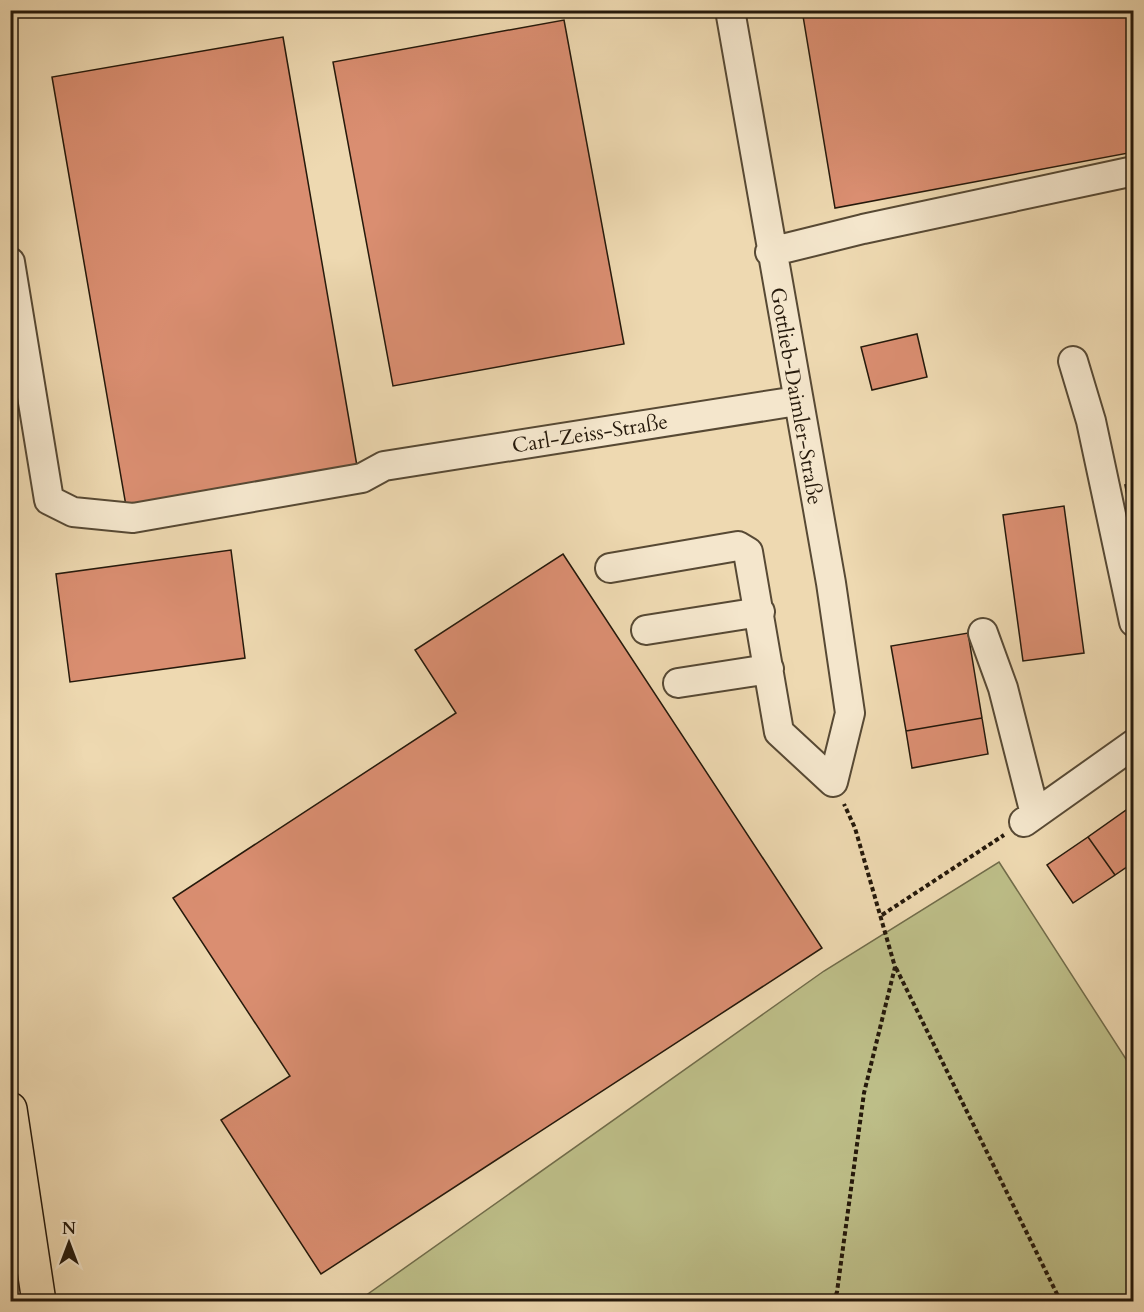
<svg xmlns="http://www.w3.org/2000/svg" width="1144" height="1312" font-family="Cardo,serif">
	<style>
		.green { fill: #bdbe88; stroke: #716c4a; stroke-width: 1.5 }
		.building { fill: #da8e71; stroke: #25190b; stroke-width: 1.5 }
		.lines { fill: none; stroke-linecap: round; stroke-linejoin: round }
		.minor-casing { stroke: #574934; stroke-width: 32 }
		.major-casing { stroke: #25190b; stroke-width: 36 }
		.path { stroke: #25190b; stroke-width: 4; stroke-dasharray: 4.5 3; stroke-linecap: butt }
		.minor { stroke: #f4e6cc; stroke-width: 28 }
		.major { stroke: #eed9b1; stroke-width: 33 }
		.labels { text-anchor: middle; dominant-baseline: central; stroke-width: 6; stroke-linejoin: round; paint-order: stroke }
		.street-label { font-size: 21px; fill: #25190b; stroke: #f4e6cc }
	</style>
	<rect width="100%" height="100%" fill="#eed9b1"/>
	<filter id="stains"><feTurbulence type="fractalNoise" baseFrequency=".00333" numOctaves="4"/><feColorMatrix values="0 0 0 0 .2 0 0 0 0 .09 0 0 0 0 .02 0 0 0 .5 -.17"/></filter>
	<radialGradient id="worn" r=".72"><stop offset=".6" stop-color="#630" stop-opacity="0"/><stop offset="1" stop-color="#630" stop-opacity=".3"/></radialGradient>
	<path class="green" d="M999 862 1133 1070V1301H358L824 971Z"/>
	<path class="building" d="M802 10H1134V152L835 208Z
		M564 20 624 344 393 386 333 62Z
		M283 37 357 466 126 506 52 77Z
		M917 334 927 377 872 390 861 347Z
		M1134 484V536L1125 485Z
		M1064 506 1084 653 1023 661 1003 515Z
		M231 550 245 658 70 682 56 574Z
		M563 554 822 948 321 1274 221 1120 290 1076 173 898 456 713 415 650Z
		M968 633 982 718 906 731 891 646Z
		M982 718 988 754 912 768 906 731Z
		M1129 808 1134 813V862L1115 875 1088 837Z
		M1088 837 1115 875 1073 903 1047 865Z"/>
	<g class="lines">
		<g class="minor-casing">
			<path id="minor" d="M770 252 863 229 1134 171
				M10 262 49 500 73 512 133 518 362 478 384 466 797 401
				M1073 361 1091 421 1134 622
				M610 568 738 546 748 552 779 732 833 782 850 713 831 583 730 10
				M646 630 760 612
				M983 633 1003 688 1035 814
				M678 683 769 669
				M1024 822 1134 744"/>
		</g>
		<g class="major-casing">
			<path id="major" d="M10 1109 39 1302"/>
		</g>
		<path class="path" d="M882 915 1004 835
			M896 968 1061 1302
			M833 1302 837 1292 864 1093 895 967 855 828 844 804"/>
		<use href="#minor" class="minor"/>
		<use href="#major" class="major"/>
	</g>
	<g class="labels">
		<g class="street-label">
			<text transform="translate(796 396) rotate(80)">Gottlieb-Daimler-Straße</text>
			<text transform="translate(590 434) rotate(-9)">Carl-Zeiss-Straße</text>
		</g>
	</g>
	<rect width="1144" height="1312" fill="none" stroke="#eed9b1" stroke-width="36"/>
	<rect x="12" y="12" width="1120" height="1288" fill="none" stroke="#25190b" stroke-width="3"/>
	<rect x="18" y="18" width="1108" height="1276" fill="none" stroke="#25190b" stroke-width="1.5"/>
	<g transform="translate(69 1243)" stroke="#f4e6cc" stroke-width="4.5" paint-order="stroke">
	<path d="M0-4.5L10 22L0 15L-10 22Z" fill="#25190b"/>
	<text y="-9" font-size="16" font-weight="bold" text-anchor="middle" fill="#25190b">N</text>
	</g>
	<rect width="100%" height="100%" filter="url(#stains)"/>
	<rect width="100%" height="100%" fill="url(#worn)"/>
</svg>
